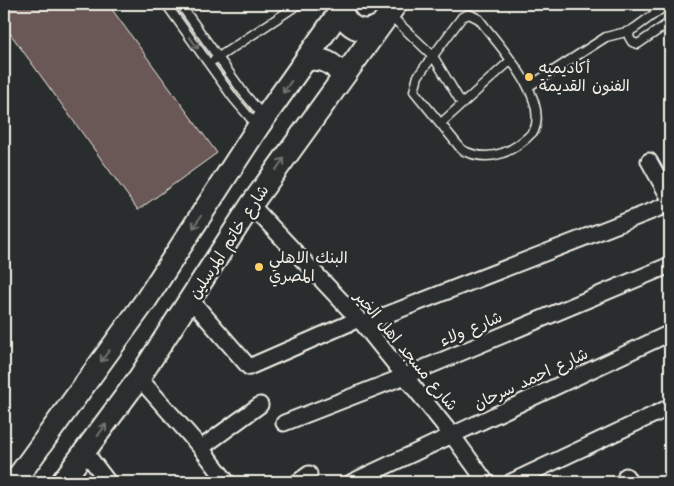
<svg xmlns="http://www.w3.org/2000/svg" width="674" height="486" font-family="'Architects Daughter','Playpen Sans Arabic',sans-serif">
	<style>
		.building { fill: #6b5956; stroke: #f4f1e8 }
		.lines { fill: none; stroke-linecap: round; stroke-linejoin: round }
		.service-casing { stroke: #f4f1e8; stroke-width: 11 }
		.minor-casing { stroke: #f4f1e8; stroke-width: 19 }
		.secondary-casing { stroke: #f4f1e8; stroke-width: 25 }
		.service { stroke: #2a2d2e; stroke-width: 8 }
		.minor { stroke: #2a2d2e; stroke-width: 15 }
		.secondary { stroke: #2a2d2e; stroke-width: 21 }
		.oneway { stroke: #71726f }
		.poi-dot { fill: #ffd166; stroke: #2a2d2e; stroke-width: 2 }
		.labels { text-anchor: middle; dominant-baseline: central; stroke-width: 5; stroke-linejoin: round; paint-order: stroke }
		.poi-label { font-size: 16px; fill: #f4f1e8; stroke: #2a2d2e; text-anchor: start }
		.street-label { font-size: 16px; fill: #f4f1e8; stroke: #2a2d2e }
	</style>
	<rect width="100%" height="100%" fill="#2a2d2e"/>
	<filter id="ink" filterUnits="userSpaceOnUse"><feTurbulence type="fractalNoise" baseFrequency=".02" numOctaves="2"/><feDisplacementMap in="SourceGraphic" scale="10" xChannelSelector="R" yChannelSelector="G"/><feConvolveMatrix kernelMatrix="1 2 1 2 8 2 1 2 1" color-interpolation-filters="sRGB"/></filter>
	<g filter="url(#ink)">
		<path class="building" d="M4 4H108L217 153 138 210 4 25Z"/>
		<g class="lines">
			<g class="service-casing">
				<path id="service" d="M166 4 234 99 257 126
					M180 4 243 92 264 117
					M668 4 635 28 630 31 629 37 632 42 638 44 670 22
					M469 14 479 19C498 45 549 97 534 131 514 152 490 164 462 150L414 91 418 76 462 17Z
					M390 15 433 56 462 104
					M214 60 299 4
					M528 87 606 37 630 31
					M440 124 510 61"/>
			</g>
			<g class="minor-casing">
				<path id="minor" d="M649 161 670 199
					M251 205 363 324 452 435 486 482
					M191 300 249 367 359 319
					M363 324 670 204
					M139 378 201 448 227 482
					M284 423 405 376 670 265
					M201 448 260 405
					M86 453 108 482
					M626 476 629 482
					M298 482 309 474
					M352 482 670 333
					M511 482 670 407"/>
			</g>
			<g class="secondary-casing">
				<path id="secondary" d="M341 8C346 28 362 35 379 26
					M306 60C322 57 335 63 342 77
					M14 482 146 300 258 127 345 4
					M62 482 139 378 251 205 396 4"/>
			</g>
			<use href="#service" class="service"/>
			<use href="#minor" class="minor"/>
			<use href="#secondary" class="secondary"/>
		</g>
		<defs><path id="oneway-shaft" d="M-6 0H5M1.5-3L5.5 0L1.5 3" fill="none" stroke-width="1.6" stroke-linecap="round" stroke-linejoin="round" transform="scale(1.25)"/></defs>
		<g class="oneway">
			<use href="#oneway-shaft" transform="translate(194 43) rotate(54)"/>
			<use href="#oneway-shaft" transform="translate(287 87) rotate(125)"/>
			<use href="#oneway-shaft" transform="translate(280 164) rotate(-55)"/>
			<use href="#oneway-shaft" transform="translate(197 222) rotate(123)"/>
			<use href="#oneway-shaft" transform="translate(105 356) rotate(126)"/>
			<use href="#oneway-shaft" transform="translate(102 430) rotate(-54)"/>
		</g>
	</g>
	<g class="poi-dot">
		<circle cx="529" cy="77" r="5"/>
		<circle cx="259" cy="267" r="5"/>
	</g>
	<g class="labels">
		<g class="poi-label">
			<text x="539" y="68">أكاديميه<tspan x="539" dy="18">الفنون القديمة</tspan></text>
			<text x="269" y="258">البنك الاهلي<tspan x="269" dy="18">المصري</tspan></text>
		</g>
		<g class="street-label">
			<text transform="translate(229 242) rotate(-57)">شارع خاتم المرسلين</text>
			<text transform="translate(471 329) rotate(-23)">شارع ولاء</text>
			<text transform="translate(406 351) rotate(50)">شارع مسجد اهل الخير</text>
			<text transform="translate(531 379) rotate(-25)">شارع احمد سرحان</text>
		</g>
	</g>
	<rect width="674" height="486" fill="none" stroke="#2a2d2e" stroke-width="20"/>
	<rect x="10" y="10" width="654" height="466" fill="none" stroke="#f4f1e8" stroke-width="2" filter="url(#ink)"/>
</svg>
